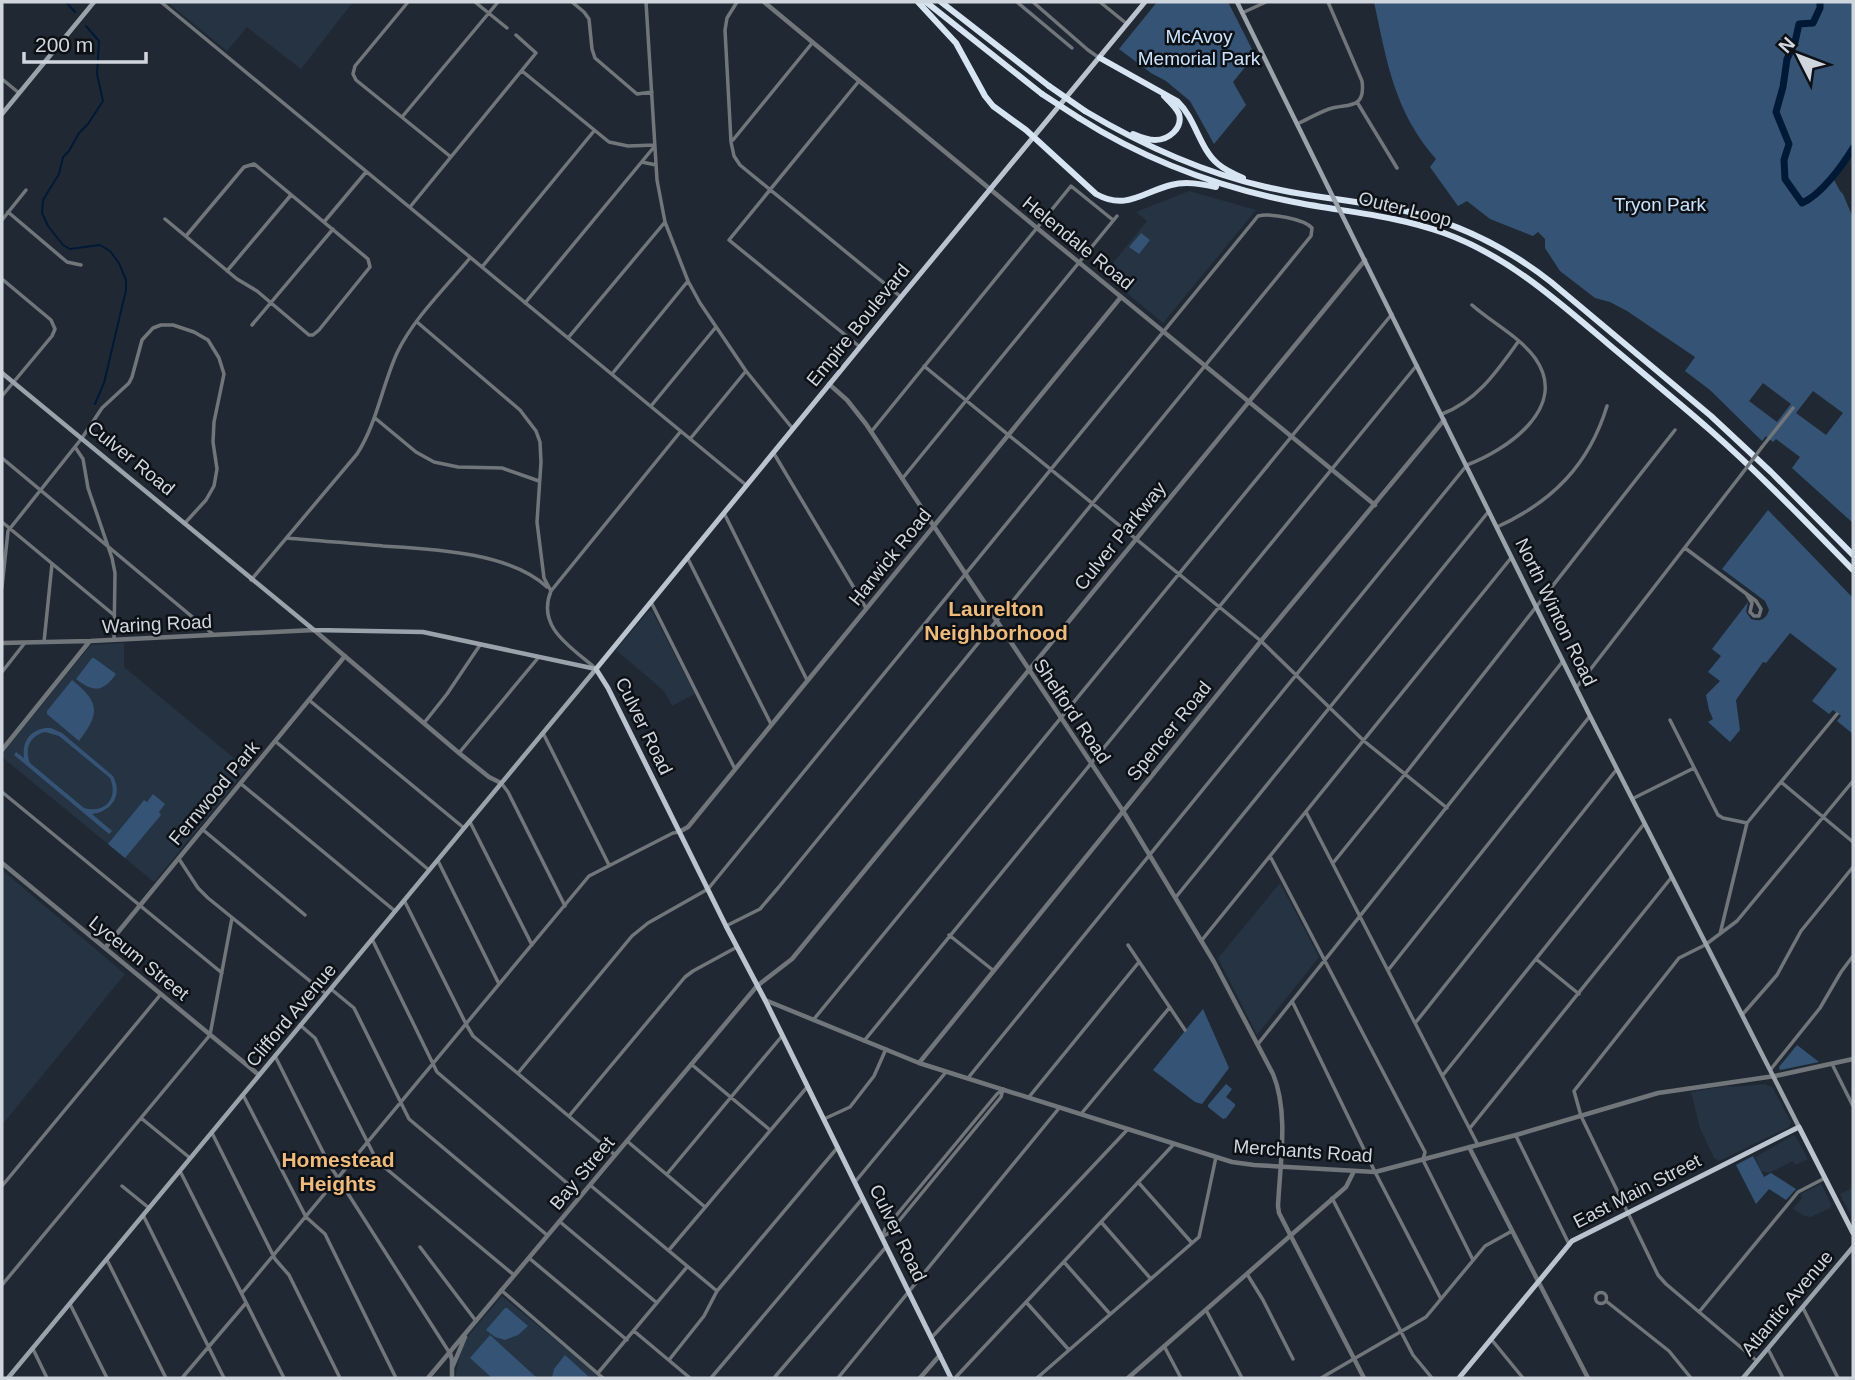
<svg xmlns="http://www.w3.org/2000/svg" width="1855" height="1380" font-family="Arial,sans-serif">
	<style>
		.built { fill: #253342 }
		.green { fill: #355475; fill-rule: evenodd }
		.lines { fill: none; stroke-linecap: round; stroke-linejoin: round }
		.stream { stroke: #001936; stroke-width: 2 }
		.river { stroke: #001936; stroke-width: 7 }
		.minor { stroke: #71767b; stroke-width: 3.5 }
		.tertiary { stroke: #71767b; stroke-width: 4.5 }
		.secondary { stroke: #9aa2ab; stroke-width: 4.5 }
		.primary { stroke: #bac4cf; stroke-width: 5 }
		.motorway { stroke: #d7e4f1; stroke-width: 6 }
		.minor-bridge { stroke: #71767b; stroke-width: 3.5 }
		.secondary-bridge { stroke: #9aa2ab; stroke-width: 4.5 }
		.motorway-bridge { stroke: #d7e4f1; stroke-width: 6 }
		.labels { text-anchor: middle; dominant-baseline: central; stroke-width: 5; stroke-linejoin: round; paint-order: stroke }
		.park-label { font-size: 19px; fill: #cbe3fe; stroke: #0d1116 }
		.street-label { font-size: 19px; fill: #d0d6dd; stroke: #0d1116 }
		.neighbourhood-label { font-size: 21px; font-weight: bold; fill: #efbb7c; stroke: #0d1116 }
	</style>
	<rect width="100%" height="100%" fill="#202933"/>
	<path class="built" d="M167 2H353L301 69 247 27 227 51Z
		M1189 191 1256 210 1163 323 1104 274 1147 221 1136 212Z
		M652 611 695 694 672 706 664 691 616 650 648 612Z
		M124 643V667L247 769 154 882 2 757V754L89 647 92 645Z
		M2 870 125 974 2 1125Z
		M1280 883 1319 957 1257 1035 1218 958Z
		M1764 1084 1772 1087 1791 1122 1789 1127 1719 1161 1714 1158 1700 1128 1691 1092 1726 1086 1735 1087Z
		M1794 1135 1796 1137 1808 1159 1795 1165 1793 1161 1769 1173 1761 1171 1755 1157Z
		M1821 1184 1831 1204 1830 1208 1811 1217 1805 1216 1793 1209 1802 1198 1801 1194Z
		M1853 1188V1220L1840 1194Z
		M502 1296 597 1374 598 1378H455L460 1352 467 1337Z"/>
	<path class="green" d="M1157 2H1228L1255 55 1233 82 1246 105 1214 144 1190 101 1166 81 1151 73 1119 49Z
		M1374 2H1853V148L1845 162 1832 176 1840 191 1843 194 1853 218V523L1792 468 1800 457 1776 439 1773 442 1766 436 1762 441 1710 390 1685 371 1695 357 1627 311 1610 302 1595 298 1560 271 1545 248V239L1538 232 1533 236 1490 219 1467 201 1458 206 1430 167 1436 159C1394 111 1387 62 1374 2ZM1763 383 1791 404 1777 422 1749 401ZM1813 391 1843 413 1826 435 1796 413Z
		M1141 233 1150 240 1139 254 1129 247Z
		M1768 510 1853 598V734L1837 721 1841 716 1833 710 1829 714 1812 701 1837 669 1790 633 1766 663 1763 662 1736 700 1740 730 1730 742 1708 722 1713 719 1709 710 1706 695 1720 681 1708 672 1721 656 1712 649 1748 602 1746 612 1751 619C1759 622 1766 620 1769 610L1765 601 1722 569Z
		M92 658H94L116 674C103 692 94 693 76 679Z
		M72 680C100 702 100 714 79 741L47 714V711Z
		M45 728H51L62 733 113 776C123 795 112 811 92 814L112 831 109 834 14 755 16 752 24 758C22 742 29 731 45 728ZM45 732 59 736 110 778C119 798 105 814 84 808L30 763C24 748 30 736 45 732Z
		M153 794 165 804 159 812 161 815 125 858 108 844 144 800 147 802Z
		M1203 1009 1229 1068 1202 1104 1195 1102 1153 1070Z
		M1797 1045 1819 1062 1780 1070 1779 1067Z
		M1226 1084 1232 1089 1226 1097 1235 1104V1106L1226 1118 1223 1119 1208 1107V1105Z
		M1753 1156 1764 1177 1771 1173 1796 1189 1786 1200 1769 1189 1756 1204 1736 1165Z
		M505 1308H507L528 1326 518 1335 505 1340 495 1337 486 1330Z
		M490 1335 537 1378H492L470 1358Z
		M565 1355 588 1376V1378H552L554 1369Z"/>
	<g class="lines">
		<path class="stream" d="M66 2 75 12
			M86 26 99 41 97 74 103 101 88 124 79 133 69 151 63 157 59 174 43 200 42 213 48 226 63 245 70 249 100 245 110 251 119 263 126 280V290L104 383 95 404"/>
		<path class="river" d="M1820 2V8L1813 23 1799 24 1795 42 1787 59 1783 87 1776 112 1789 144 1784 160 1785 179 1802 203C1821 195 1842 166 1853 148"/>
		<path class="minor" d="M161 2 746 485
			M408 2 355 66 353 74 356 80 451 157
			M475 2 507 28
			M572 2 584 12 589 19 592 49 595 58 637 94 652 92
			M646 2 657 180 665 222 688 281 700 303 746 371 793 429
			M737 2 727 18 725 30 731 142 734 156 740 165 901 297
			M1017 2 1072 48
			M1033 2 1088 50 1098 57
			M1100 2 1127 24
			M1242 13 1266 2
			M522 71 609 142 628 146 655 145
			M2 79 19 93
			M859 81 729 240 860 347
			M1357 102 1397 168
			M402 117 498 2
			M1297 124C1308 119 1318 113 1329 109 1346 103 1366 111 1362 81L1328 2
			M733 140 813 42
			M642 162 656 165
			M410 207 536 53 516 35
			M8 212 67 262 81 265
			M165 219 237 279 257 291 309 335H313L319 330 370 267 368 259 258 167 254 164 244 167 186 236
			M2 220 26 190
			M324 222 366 172
			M482 267 594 131
			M227 271 291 195
			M2 279 51 320 55 329 52 336 2 396
			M525 303 654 147
			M417 322 520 410 536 431 540 442 541 462 537 522 544 578 551 591
			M252 325 333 229
			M568 338 665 222
			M924 366 1261 641 1364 741 1447 808
			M612 374 688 281
			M651 406 716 327
			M1442 414C1477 401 1497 371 1518 342
			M375 418 416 452 434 462 458 467 502 468 539 481
			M871 432 1071 186 1113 220
			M690 439 746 371
			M75 447 83 459 88 488 112 558 115 573 114 640
			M1762 447 1793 408
			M773 452 866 608
			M2 458 214 635
			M902 479 1117 216
			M724 513 807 680
			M2 522 114 615
			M1497 527C1552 502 1589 465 1607 406
			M287 538C319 541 351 543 383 546 432 549 509 552 547 587
			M1685 548 1756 601 1761 609 1759 616H1754L1750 612 1752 603 1747 595
			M687 557 771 724
			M251 580 357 454C377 423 382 386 397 353 413 319 446 287 470 258
			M2 587 8 531 82 438 102 408 129 383 132 377 142 340 153 328 161 325H173L194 332 208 340 219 358 224 374 214 422 213 442 217 469 214 486 206 500 185 523
			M651 602 735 769
			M44 642 52 564
			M594 667C571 647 536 627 551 591L681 431
			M2 672 24 644
			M1576 688 1741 475
			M309 700 464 828
			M1670 720 1718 815 1723 818 1747 823
			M424 723 447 694 480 645
			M543 733 609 865
			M275 741 429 870
			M459 753 538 658
			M1781 782 1853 842
			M240 783 395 911
			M502 784 508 792 565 906
			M2 792 222 973
			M1632 799 1694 768
			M1306 812 1478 1145
			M470 822 532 945
			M202 829 305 915
			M1270 856 1425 1152 1423 1160 1473 1260
			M179 859 198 888 208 898 326 994
			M438 861 499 984
			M1333 863 1405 774 1675 430
			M1176 897 1489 511
			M404 900 466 1024 473 1036 615 1155
			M1720 934 1747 823 1837 714
			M949 935 994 971
			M372 939 437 1072 581 1195
			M1202 940 1511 558
			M1128 945 1185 1030
			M1536 959 1579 994
			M1389 969 1590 716
			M331 989 354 1008 409 1119 547 1235
			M1292 1001 1375 1172 1441 1299
			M1742 1015 1777 975 1801 931 1853 867
			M814 1019 1392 314
			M1416 1022 1617 769
			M300 1025 315 1038 377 1161 514 1275
			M864 1041 1417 365
			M1258 1044 1563 661
			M275 1056 329 1164 449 1352
			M691 1064 770 1130
			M1832 1064 1853 1106
			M1771 1069 1820 1008 1841 972 1853 956
			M518 1073 632 936 648 923 708 889 1258 216C1271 213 1304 219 1312 228L1311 236 778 888 760 909 726 926
			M1443 1075 1644 824
			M968 1078 1467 465C1507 450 1570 407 1535 358 1520 337 1491 322 1472 305
			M243 1095 306 1217 325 1234 396 1378
			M1029 1097 1139 962
			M1081 1114 1170 1007
			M569 1116 685 977 693 971 737 947
			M141 1118 190 1158
			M824 1119 850 1107 874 1076 886 1049
			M1470 1128 1671 878
			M212 1133 275 1259 289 1275 340 1378
			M1516 1136 1569 1244
			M627 1141 705 1207
			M180 1171 284 1378
			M667 1174 782 1036
			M855 1182 946 1072
			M1138 1182 1192 1243
			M590 1185 717 1291
			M2 1186 161 994
			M122 1186 149 1208
			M1332 1198 1413 1355 1432 1378
			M143 1215 224 1378
			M559 1221 657 1303
			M1102 1223 1151 1279
			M882 1237 889 1233 1001 1097 1003 1089
			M882 1237 885 1229 997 1094 1002 1090
			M420 1247 476 1321
			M669 1250 808 1086
			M529 1258 627 1340
			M107 1260 166 1378
			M1064 1262 1110 1314
			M1247 1274 1263 1300 1293 1359
			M2 1285 210 1035 232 918
			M501 1290 603 1378
			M1595.5 1298a5.5 5.5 0 1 1 11 0a5.5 5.5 0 1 1-11 0Z
			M242 1293 589 876 673 833 679 832
			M1606 1301 1669 1351 1691 1378
			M1026 1302 1069 1350
			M70 1304 107 1378
			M1803 1308 1838 1378
			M1206 1310 1242 1378
			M1699 1312 1798 1192 1825 1178
			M634 1331 690 1378
			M932 1337 1128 1129
			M1491 1339 1523 1378
			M1164 1346 1181 1378
			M33 1349 47 1378
			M1768 1349 1783 1378
			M669 1360 704 1316 717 1291 838 1147
			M1757 1361 1666 1284 1658 1275 1581 1116 1574 1091 1679 958 1705 945 1737 921 1853 781
			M598 1373 687 1267
			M182 1378 246 1303
			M711 1378 863 1198
			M774 1378 886 1247
			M838 1378 1060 1107
			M955 1378 1174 1144
			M1037 1378 1199 1237 1216 1157
			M1321 1378 1426 1317 1485 1246 1512 1231"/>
		<path class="tertiary" d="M764 2 1037 228 1375 505
			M829 384 847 400 866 424 1123 811 1214 962 1273 1074C1289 1112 1280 1164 1278 1206L1279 1213 1364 1378
			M2 643 90 641 314 630 459 753 489 777 501 783
			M2 750 89 642
			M679 832 688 827 1121 297
			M2 863 259 1075
			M105 948 345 656
			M765 1000 919 1063 1232 1162 1254 1165 1375 1172 1516 1135 1658 1093 1775 1076 1853 1059
			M919 1063 1261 641 1444 420
			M1469 1147 1588 1378
			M450 1353 452 1360V1378
			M452 1368 465 1337
			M428 1378 757 986 792 959 1365 260
			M920 1378 940 1355
			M1128 1378 1346 1187 1354 1171"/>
		<path class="secondary" d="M1237 2 1328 187
			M2 114 94 2
			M1348 227 1590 716 1799 1127
			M2 373 314 630 423 632 596 669 8 1378
			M1743 1378 1853 1247"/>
		<path class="primary" d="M951 1378 765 1000 726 926 608 688 596 669 901 297 1145 2
			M1459 1378 1572 1241 1799 1127 1853 1233"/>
		<path class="motorway" d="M918 2 956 43 985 96 993 106 1026 130 1096 194C1126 211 1143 192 1171 185 1186 181 1201 184 1216 187
			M926 2 1042 94
			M941 2 1049 86
			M1100 58 1177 101C1196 119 1199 148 1218 164 1225 170 1234 174 1243 178
			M1085 111C1142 145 1201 172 1266 187 1308 197 1351 200 1392 208 1451 220 1504 245 1551 282L1711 416 1771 472 1853 555
			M1079 118C1145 160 1217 187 1294 202 1344 212 1395 215 1444 233 1510 257 1560 303 1613 348 1645 375 1678 402 1710 430 1760 474 1807 523 1853 570
			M1133 134C1140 137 1148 140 1155 140 1169 140 1183 128 1179 114 1176 107 1169 101 1164 96"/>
		<path class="minor-bridge" d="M1741 475 1762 447"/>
		<path class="secondary-bridge" d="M1328 187 1348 227"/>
		<path class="motorway-bridge" d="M1049 86 1085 111
			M1042 94 1079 118"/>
	</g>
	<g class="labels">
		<g class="park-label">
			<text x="1199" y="36">McAvoy<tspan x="1199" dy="22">Memorial Park</tspan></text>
			<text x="1660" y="204">Tryon Park</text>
		</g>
		<g class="street-label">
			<text transform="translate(1405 209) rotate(14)">Outer Loop</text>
			<text transform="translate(1078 243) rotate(39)">Helendale Road</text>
			<text transform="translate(858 325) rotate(-51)">Empire Boulevard</text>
			<text transform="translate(131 458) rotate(39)">Culver Road</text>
			<text transform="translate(1120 536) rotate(-51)">Culver Parkway</text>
			<text transform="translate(890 557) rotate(-51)">Harwick Road</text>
			<text transform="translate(1556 612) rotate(64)">North Winton Road</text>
			<text transform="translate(157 624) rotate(-3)">Waring Road</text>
			<text transform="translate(1072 711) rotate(56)">Shelford Road</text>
			<text transform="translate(644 726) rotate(64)">Culver Road</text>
			<text transform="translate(1169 731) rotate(-51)">Spencer Road</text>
			<text transform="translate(214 793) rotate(-50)">Fernwood Park</text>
			<text transform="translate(139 958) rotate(39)">Lyceum Street</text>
			<text transform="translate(291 1015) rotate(-50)">Clifford Avenue</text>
			<text transform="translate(1303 1151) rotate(4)">Merchants Road</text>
			<text transform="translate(582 1173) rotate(-50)">Bay Street</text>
			<text transform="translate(1637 1191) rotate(-27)">East Main Street</text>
			<text transform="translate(898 1233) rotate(64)">Culver Road</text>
			<text transform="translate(1787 1303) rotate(-50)">Atlantic Avenue</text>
		</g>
		<g class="neighbourhood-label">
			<text x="996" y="608">Laurelton<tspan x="996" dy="24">Neighborhood</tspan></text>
			<text x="338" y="1159">Homestead<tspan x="338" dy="24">Heights</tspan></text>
		</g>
	</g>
	<rect width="1855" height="1380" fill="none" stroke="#d0d6dd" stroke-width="7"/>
	<g transform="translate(1799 56) rotate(312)" stroke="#0d1116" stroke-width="5" paint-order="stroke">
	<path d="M0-5L12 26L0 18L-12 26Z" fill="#d0d6dd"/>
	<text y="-10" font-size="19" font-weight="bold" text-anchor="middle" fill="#d0d6dd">N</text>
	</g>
	<path d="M24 52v10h122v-10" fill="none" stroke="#d0d6dd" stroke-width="3.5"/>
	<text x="35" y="52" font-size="21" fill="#d0d6dd" stroke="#0d1116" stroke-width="5" paint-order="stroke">200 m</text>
</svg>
